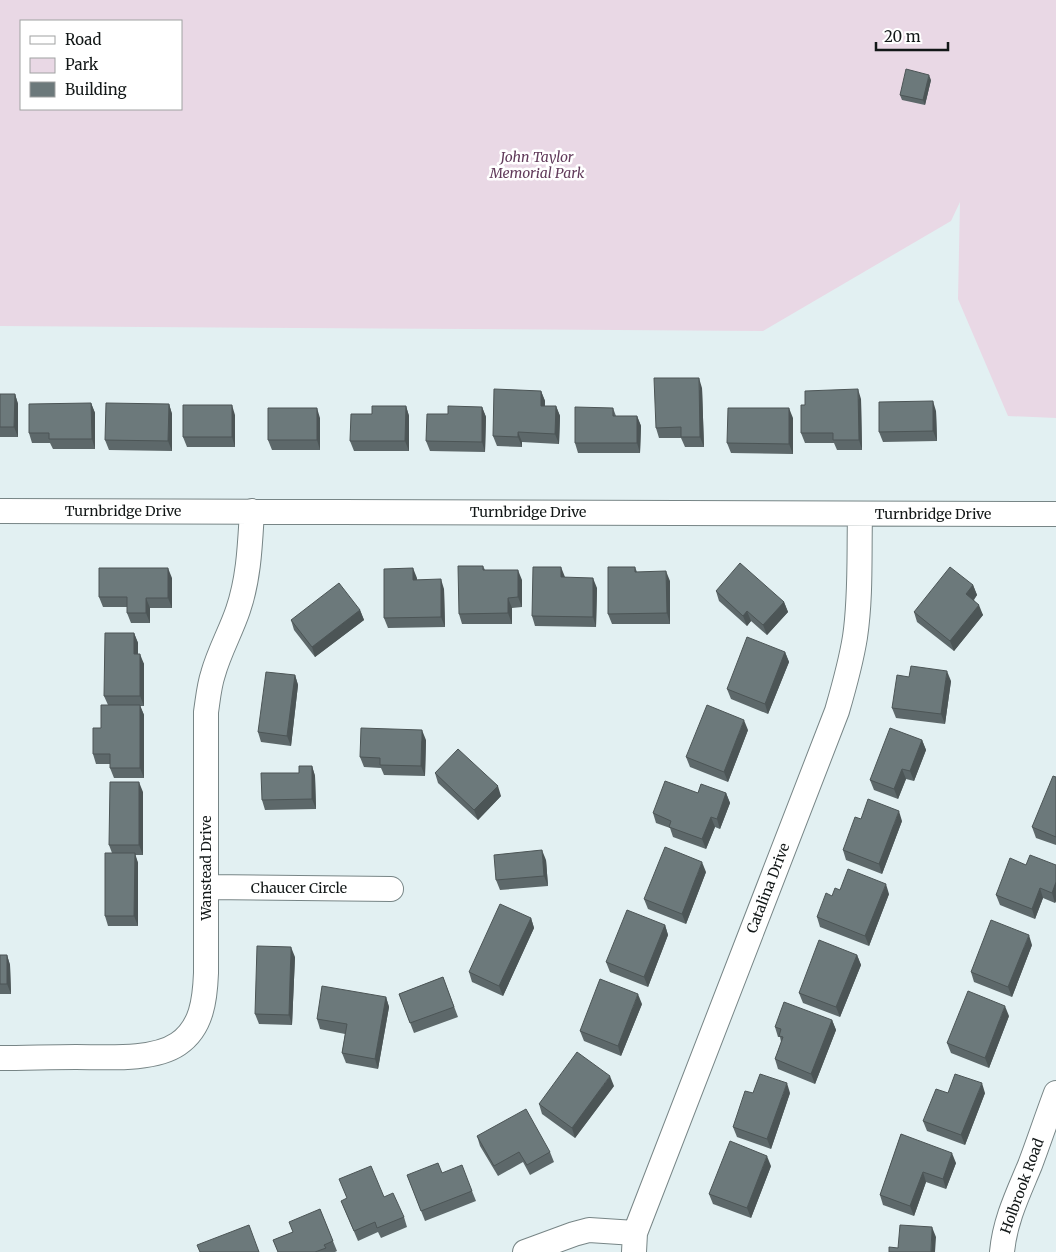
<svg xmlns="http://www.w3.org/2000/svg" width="1056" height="1252" font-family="Merriweather,serif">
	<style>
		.green { fill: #e9d8e5; fill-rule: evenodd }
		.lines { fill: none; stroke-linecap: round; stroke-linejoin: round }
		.minor-casing { stroke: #778586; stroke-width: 26 }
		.minor { stroke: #fff; stroke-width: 24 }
		.wall { fill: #5d686a }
		.shaded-wall { fill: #4c5556 }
		.building { fill: #6c797b; stroke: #4c5556 }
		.labels { text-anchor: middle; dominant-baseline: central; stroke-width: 5; stroke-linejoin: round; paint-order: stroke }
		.park-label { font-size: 14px; font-style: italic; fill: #613a5a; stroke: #fff }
		.street-label { font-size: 14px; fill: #121717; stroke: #fff }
	</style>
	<rect width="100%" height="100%" fill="#e2f0f2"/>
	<path class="green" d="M0 0H1056V418L1008 416 958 299 960 202 951 221 763 331 0 326ZM21 21H181V109H21Z"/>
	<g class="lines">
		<g class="minor-casing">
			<path id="minor" d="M0 511 1056 514
				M206 887 391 889
				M0 1058C25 1058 51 1057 76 1057 105 1057 153 1061 178 1044 202 1028 205 999 206 973V712C208 699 209 686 213 674 219 652 231 631 238 610 249 578 250 544 252 511
				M525 1252 574 1234 589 1230 635 1233
				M634 1252 635 1233 837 711C844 687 851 662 855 637 861 597 859 555 860 515
				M1002 1252C1005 1220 1018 1194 1030 1165 1039 1141 1047 1117 1056 1093"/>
		</g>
		<use href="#minor" class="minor"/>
	</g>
	<path class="wall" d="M931 80 925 105 902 100 900 95Z
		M702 388 704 447H685L681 438H659L656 428Z
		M541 391 545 401V406H556L560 416 559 444 522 442V447L497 446 493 436Z
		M0 394H15L18 404V437H0Z
		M861 399 862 450H837L834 443H805L801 433 805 405Z
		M91 403 95 413V449H53L50 443H32L29 433Z
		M169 404 172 414V451L109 450 105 440Z
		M406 406 409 416V451H354L350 441 372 414Z
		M482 407 486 417 485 452 430 451 426 441 448 414Z
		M613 408 616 416H637L641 426 640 453H578L575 443Z
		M936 411 937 441 883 442 879 432Z
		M235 415V447H187L183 437Z
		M320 418V450H272L268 440Z
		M793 418V454L731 453 727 443Z
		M483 566 485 570 522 580V607L512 608V624H462L459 614Z
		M635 567 637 572 670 581V624H612L608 614Z
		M565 577 597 588 596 627 535 626 532 616Z
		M172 578V608H150V623H131L127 613V607H103L99 597Z
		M417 578V580L444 589 445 627 388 628 384 618Z
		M973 585 977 595 974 600 983 615 954 651 917 622 914 612Z
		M716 591 784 602 788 612 767 635 751 621 747 626 719 601Z
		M360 610 364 620 315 657 294 630 291 620Z
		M134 633 138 643V654L144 664V706H140L144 715V778H114L110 768V764H96L93 754 108 705 104 696Z
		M785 652 789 662 768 714 731 699 727 689Z
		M295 675 298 685 291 746 261 742 258 732Z
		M909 677 951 681 945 724 896 718 892 708Z
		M748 730 728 782 690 767 686 757Z
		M426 740 425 776 384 775 381 768 364 767 360 757Z
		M922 740 926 750 914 781 906 779 898 799 874 790 870 780Z
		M312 766 315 776 316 809 265 810 262 800 299 773Z
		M435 773 501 796 478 820 438 783Z
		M1056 777V845L1036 838 1032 827Z
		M143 792V855H135L138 863V926H108L105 916 112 853 109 845Z
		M698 793H726L730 803 720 829 715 827 706 849 673 837 670 828 656 823 653 813Z
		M902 821 882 874 846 860 843 850Z
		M546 860 548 886 500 890 496 880Z
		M1026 865H1056V901L1055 903 1043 898 1035 919 1000 905 996 895Z
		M706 872 686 924 648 909 644 899Z
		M840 890 889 894 869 946 820 927 817 917 832 896Z
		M531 918 534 928 503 996 472 982 469 972Z
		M665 925 668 935 648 987 610 972 606 962Z
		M1032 945 1012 997 974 982 971 972Z
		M0 955H7L10 965 11 994H0Z
		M857 955 861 965 840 1017 803 1003 799 993Z
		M295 957 292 1025 259 1024 255 1014Z
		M443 977 458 1017 414 1033 399 994Z
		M386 997 389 1007 378 1069 346 1063 342 1053 345 1034 320 1029 317 1019Z
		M642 1004 621 1056 584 1041 580 1031Z
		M1009 1016 989 1068 951 1053 947 1043Z
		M832 1020 836 1030 815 1084 778 1069 775 1059 781 1042 780 1037H778L775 1027Z
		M614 1086 575 1138 542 1114 539 1104Z
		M790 1093 771 1149 737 1137 733 1127Z
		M948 1093H985L965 1145 927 1131 923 1121Z
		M901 1134 956 1163 946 1189 926 1182 914 1216 883 1205 880 1195Z
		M477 1136 550 1152 554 1162 530 1175 523 1162 498 1176 480 1146Z
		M771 1166 751 1218 713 1204 709 1194Z
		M442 1173 472 1191 476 1201 425 1221 407 1175Z
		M384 1197 404 1217 407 1227 381 1238 378 1232 358 1241 341 1201Z
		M320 1209 337 1251 335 1252H278L273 1240 293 1232Z"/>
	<path class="shaded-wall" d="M929 75 931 80 925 105 923 100Z
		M699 378 702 388 704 447 700 437Z
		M858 389 861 399 862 450 859 440Z
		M541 391 545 401V416L541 406Z
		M15 394 18 404V437L14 427Z
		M933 401 936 411 937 441 933 431Z
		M91 403 95 413V449L92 439Z
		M169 404 172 414V451L168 441Z
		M232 405 235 415V447L232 437Z
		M406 406 409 416V451L405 441Z
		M556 406 560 416 559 444 555 434Z
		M482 407 486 417 485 452 482 442Z
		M317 408 320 418V450L317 440Z
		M789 408 793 418V454L789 444Z
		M637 416 641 426 640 453 637 443Z
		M518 432 522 442V447L518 437Z
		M561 567 565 577H561Z
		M168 568 172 578V608L168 598Z
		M413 568 417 578V590L413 580Z
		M518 570 522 580V607L518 597Z
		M666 571 670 581V624L667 613Z
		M593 578 597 588 596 627 593 617Z
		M441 579 444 589 445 627 441 617Z
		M973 585 977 595 970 604 966 594Z
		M146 598 150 608V623L146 613Z
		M508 598 512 608V624L508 613Z
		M784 602 788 612 767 635 763 625Z
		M979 605 983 615 954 651 950 641Z
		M360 610 364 620 315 657 312 647Z
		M747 611 751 621 747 626 743 616Z
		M134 633 138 643V664L134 654Z
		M785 652 789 662 768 714 765 704Z
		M140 654 144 664V706L140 696Z
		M947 671 951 681 945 724 941 714Z
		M295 675 298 685 291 746 287 736Z
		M140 705 144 715V778L140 768Z
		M744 720 748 730 728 782 724 772Z
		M422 730 426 740 425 776 421 766Z
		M922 740 926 750 914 781 910 771Z
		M312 766 315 776 316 809 312 799Z
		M902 769 906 779 898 799 894 789Z
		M139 782 143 792V855L139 845Z
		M498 786 501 796 478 820 474 810Z
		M726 793 730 803 720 829 717 819Z
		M899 811 902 821 882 874 879 864Z
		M711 817 715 827 706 849 702 839Z
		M542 850 546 860 548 886 544 876Z
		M135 853 138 863V926L134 916Z
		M702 862 706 872 686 924 682 914Z
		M1056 882V901L1055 903 1052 893Z
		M886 884 889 894 869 946 865 936Z
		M1040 888 1043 898 1035 919 1032 909Z
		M531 918 534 928 503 996 499 986Z
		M665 925 668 935 648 987 644 977Z
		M1029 935 1032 945 1012 997 1008 987Z
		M291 947 295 957 292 1025 289 1015Z
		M7 955 10 965 11 994 7 984Z
		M857 955 861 965 840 1017 836 1007Z
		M638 994 642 1004 621 1056 618 1046Z
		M386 997 389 1007 378 1069 375 1059Z
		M1005 1006 1009 1016 989 1068 985 1058Z
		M832 1020 836 1030 815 1084 811 1074Z
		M610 1076 614 1086 575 1138 572 1128Z
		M787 1083 790 1093 771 1149 767 1139Z
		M982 1083 985 1093 965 1145 961 1135Z
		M952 1153 956 1163 946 1189 943 1179Z
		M767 1156 771 1166 751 1218 747 1208Z
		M923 1172 926 1182 914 1216 910 1206Z
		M932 1227 936 1237 935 1252H931Z"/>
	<path class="building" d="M906 69 929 75 923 100 900 95Z
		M654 378H699L700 437H681V427L656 428Z
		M494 389 541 391V406H556L555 434 518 432V437L493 436Z
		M858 389 859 440H833V433H801V405H805V391Z
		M0 394H15L14 427H0Z
		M933 401V431L879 432V402Z
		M91 403 92 439H49V433H29V404Z
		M106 403 169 404 168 441 105 440Z
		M183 405H232V437H183Z
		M372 406H406L405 441H350L351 414H372Z
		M448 406 482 407V442L426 441 427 414H448Z
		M575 407 613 408V416H637V443H575Z
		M268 408H317V440H268Z
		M728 408H789V444L727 443Z
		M740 563 784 602 763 625 747 611 743 616 716 591Z
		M458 566H483V570H518V597L508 598V613L459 614Z
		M533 567H561V577L593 578V617L532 616Z
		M608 567H635V572L666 571 667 613 608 614Z
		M950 567 973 585 966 594 979 605 950 641 914 612Z
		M99 568H168V598H146V613H127V597H99Z
		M413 568V580L441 579V617L384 618V569Z
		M339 583 360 610 312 647 291 620Z
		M105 633H134V654H140V696H104Z
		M747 637 785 652 765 704 727 689Z
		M911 666 947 671 941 714 892 708 897 675 909 677Z
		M266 672 295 675 287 736 258 732Z
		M101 705H140V768H110V754H93V728H101Z
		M707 705 744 720 724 772 686 757Z
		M361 728 422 730 421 766 380 765V758L360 757Z
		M890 728 922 740 910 771 902 769 894 789 870 780Z
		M458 749 498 786 474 810 435 773Z
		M299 766H312V799L262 800 261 773H299Z
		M1053 776 1056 777V837L1032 827Z
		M665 781 698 793 701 784 726 793 717 819 711 817 702 839 669 827 671 821 653 813Z
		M110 782H139V845H109Z
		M868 799 899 811 879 864 843 850 855 817 861 819Z
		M665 847 702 862 682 914 644 899Z
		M542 850 544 876 496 880 494 855Z
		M105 853H135L134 916H105Z
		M1030 855 1056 865V882L1052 893 1040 888 1032 909 996 895 1010 858 1026 865Z
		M848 869 886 884 865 936 817 917 826 893 832 896 835 888 840 890Z
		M500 904 531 918 499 986 469 972Z
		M627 910 665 925 644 977 606 962Z
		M991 920 1029 935 1008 987 971 972Z
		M819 940 857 955 836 1007 799 993Z
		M257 946 291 947 289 1015 255 1014Z
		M0 955H7V984H0Z
		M443 977 454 1007 410 1023 399 994Z
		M600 979 638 994 618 1046 580 1031Z
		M322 986 386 997 375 1059 342 1053 347 1024 317 1019Z
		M968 991 1005 1006 985 1058 947 1043Z
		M784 1002 832 1020 811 1074 775 1059 783 1037 779 1036 781 1029 775 1027Z
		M577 1052 610 1076 572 1128 539 1104Z
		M760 1074 787 1083 767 1139 733 1127 745 1091 753 1093Z
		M955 1074 982 1083 961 1135 923 1121 936 1089 948 1093Z
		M526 1109 550 1152 527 1165 519 1152 494 1166 477 1136Z
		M901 1134 952 1153 943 1179 923 1172 910 1206 880 1195Z
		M730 1141 767 1156 747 1208 709 1194Z
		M438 1163 442 1173 462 1165 472 1191 421 1211 407 1175Z
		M371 1166 384 1197 393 1193 404 1217 377 1228 375 1222 354 1231 341 1201 347 1198 339 1179Z
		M320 1209 333 1241 324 1245 326 1248 315 1252H278L273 1240 293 1232 289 1222Z
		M249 1225 259 1252H200L197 1245Z
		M900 1225 932 1227 931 1252H889V1247L898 1248Z"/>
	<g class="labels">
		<g class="park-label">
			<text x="537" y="157">John Taylor<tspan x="537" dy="16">Memorial Park</tspan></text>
		</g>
		<g class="street-label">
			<text x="123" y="511">Turnbridge Drive</text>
			<text x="528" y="512">Turnbridge Drive</text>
			<text x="933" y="514">Turnbridge Drive</text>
			<text transform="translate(206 868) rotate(-90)">Wanstead Drive</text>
			<text x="299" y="888">Chaucer Circle</text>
			<text transform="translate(768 888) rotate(-69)">Catalina Drive</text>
			<text transform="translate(1022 1186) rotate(-70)">Holbrook Road</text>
		</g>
	</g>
	<rect x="20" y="20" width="162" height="90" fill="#ffffff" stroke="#a0a2a2"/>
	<rect x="30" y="36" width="25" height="8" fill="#ffffff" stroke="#a0a2a2"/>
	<text x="65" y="45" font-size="15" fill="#121717">Road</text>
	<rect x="30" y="58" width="25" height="15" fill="#e9d8e5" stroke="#a0a2a2"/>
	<text x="65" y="70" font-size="15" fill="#121717">Park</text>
	<rect x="30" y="82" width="25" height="15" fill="#6c797b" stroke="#a0a2a2"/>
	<text x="65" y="95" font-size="15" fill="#121717">Building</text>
	<path d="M876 42v8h72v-8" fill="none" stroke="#121717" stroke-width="2.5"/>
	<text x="884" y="42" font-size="15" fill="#121717" stroke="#ffffff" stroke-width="4" paint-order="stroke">20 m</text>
</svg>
